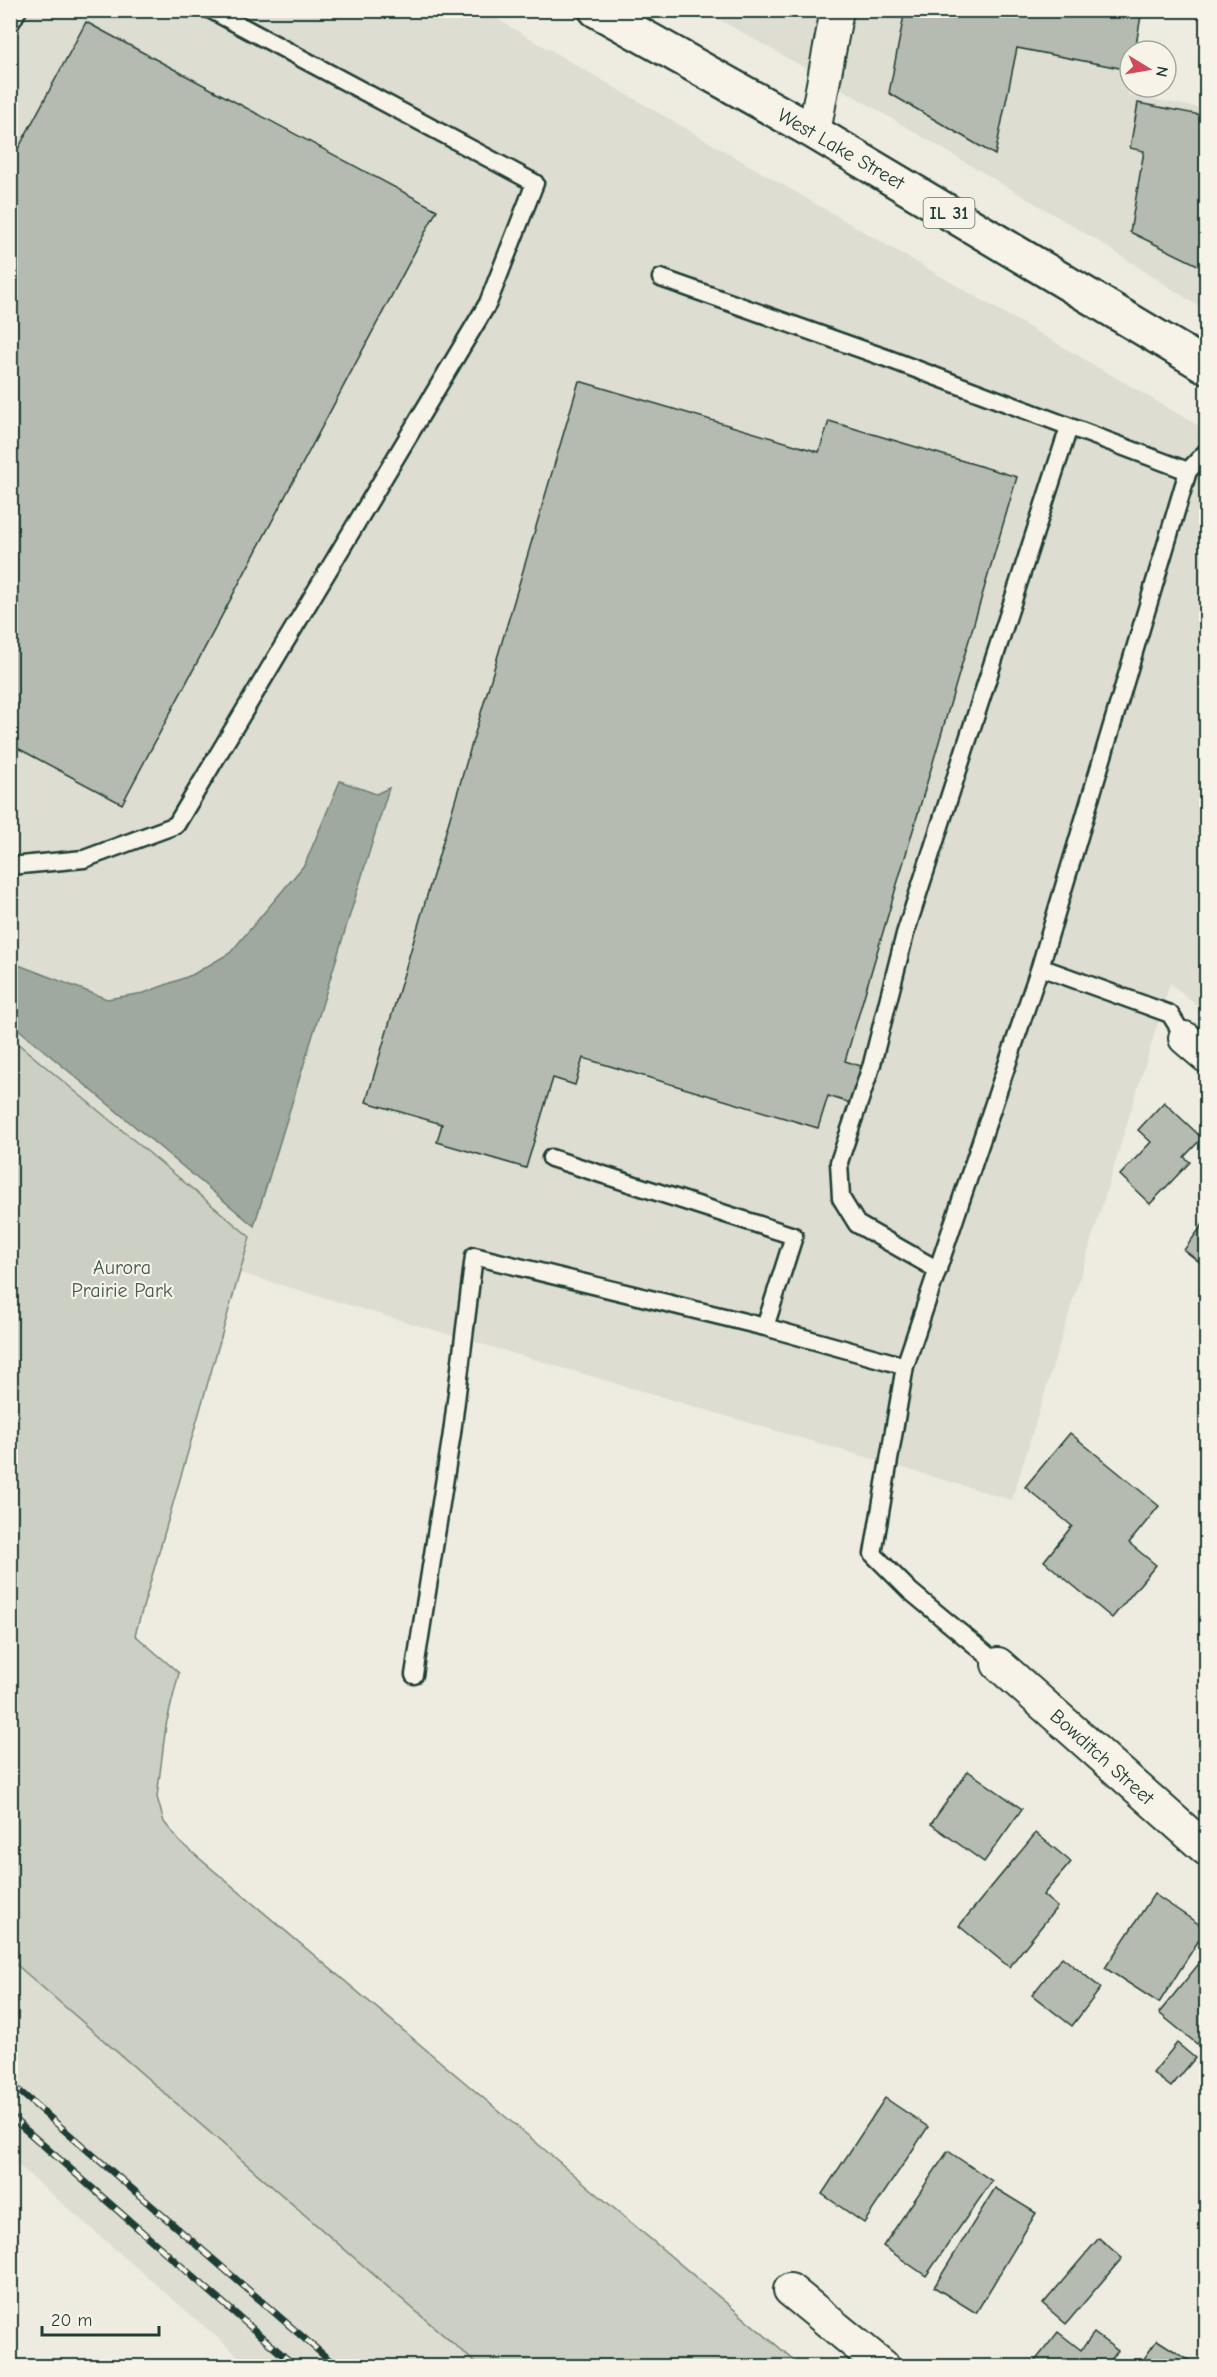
<svg xmlns="http://www.w3.org/2000/svg" width="1217" height="2377" font-family="'Comic Neue',sans-serif">
	<style>
		.built { fill: #ddddd2 }
		.green { fill: #cccfc4; stroke: #76867c; stroke-width: 1.5 }
		.water { fill: #9fa99f; stroke: #6c7e74; stroke-width: 1.5 }
		.building { fill: #b5bbb0; stroke: #1f3d34; stroke-width: 1.5 }
		.lines { fill: none; stroke-linecap: round; stroke-linejoin: round }
		.service-casing { stroke: #1f3d34; stroke-width: 21 }
		.minor-casing { stroke: #1f3d34; stroke-width: 36 }
		.primary-casing { stroke: #1f3d34; stroke-width: 38 }
		.service { stroke: #f7f3e8; stroke-width: 16 }
		.minor { stroke: #f7f3e8; stroke-width: 32 }
		.primary { stroke: #f7f3e8; stroke-width: 33 }
		.rail-casing { stroke: #1f3d34; stroke-width: 7 }
		.rail { stroke: #f7f3e8; stroke-width: 4.5; stroke-dasharray: 14; stroke-linecap: butt }
		.labels { text-anchor: middle; dominant-baseline: central; stroke-width: 4.5; stroke-linejoin: round; paint-order: stroke }
		.shield { fill: #f7f3e8; stroke: #60746a; stroke-width: 1.5 }
		.shield-label { font-size: 18px; font-weight: bold; fill: #1f3d34 }
		.street-label { font-size: 20px; fill: #1f3d34; stroke: #f7f3e8 }
		.park-label { font-size: 20px; fill: #425a51; stroke: #f7f3e8 }
	</style>
	<rect width="100%" height="100%" fill="#eeece1"/>
	<filter id="ink" filterUnits="userSpaceOnUse"><feTurbulence type="fractalNoise" baseFrequency=".0167" numOctaves="2"/><feDisplacementMap in="SourceGraphic" scale="12" xChannelSelector="R" yChannelSelector="G"/><feConvolveMatrix kernelMatrix="1 2 1 2 8 2 1 2 1" color-interpolation-filters="sRGB"/></filter>
	<g filter="url(#ink)">
		<path class="built" d="M10 11H483L1206 430V1014L1170 983 1012 1500 240 1273 250 1236 11 1037Z
			M704 11H1141L1130 51 1128 95 1206 109V311L1095 239 835 85Z
			M10 1960 479 2366H250L11 2159Z"/>
		<path class="green" d="M10 1037 250 1237 135 1635 179 1673 166 1725 157 1797 164 1822 180 1842 801 2366H479L11 1960Z"/>
		<path class="water" d="M340 781 376 794 389 788 254 1226 11 1023V962L107 999 144 993 192 975 230 953 305 864Z"/>
		<path class="building" d="M905 10H1142L1135 51H1130V70L1017 48 995 155 889 93Z
			M86 22 437 210 122 804 10 744V164Z
			M1138 103 1206 116V269L1130 232 1144 151 1130 148Z
			M579 381 819 452 829 421 1017 477 845 1061 861 1066 850 1103 828 1096 818 1128 583 1058 575 1085 553 1078 526 1168 437 1142 442 1124 366 1102Z
			M1164 1102 1202 1138 1184 1157 1190 1162 1150 1204 1120 1175 1151 1142 1138 1130Z
			M1206 1220V1267L1184 1250Z
			M1070 1433 1159 1506 1129 1543 1156 1565 1112 1618 1044 1561 1072 1526 1025 1487Z
			M968 1771 1022 1809 984 1862 931 1824Z
			M1036 1833 1071 1862 1043 1895 1057 1907 1009 1967 959 1926Z
			M1154 1894 1206 1929 1159 2003 1105 1968Z
			M1206 1955V2033L1197 2044 1159 2013Z
			M1062 1957 1101 1988 1072 2026 1032 1995Z
			M1177 2043 1195 2058 1171 2087 1153 2073Z
			M885 2098 928 2127 864 2223 822 2194Z
			M948 2151 992 2181 926 2276 883 2246Z
			M995 2188 1036 2213 976 2313 934 2287Z
			M1099 2238 1122 2258 1066 2324 1043 2304Z
			M1058 2332 1081 2350 1094 2333 1118 2351 1106 2366H1031Z
			M1157 2340 1198 2366H1139Z"/>
		<g class="lines">
			<g class="service-casing">
				<path id="service" d="M10 24 18 10
					M661 278 889 359 1188 471
					M10 866 84 859 176 825 488 303 535 183 211 10
					M1040 967 1170 1014 1185 1038
					M551 1158 794 1236 765 1327 905 1366
					M938 1270 857 1224 841 1198 839 1162 872 1064 905 934 1069 427
					M998 1664 910 1591 873 1554 905 1366 1040 967 1188 471 1206 452
					M414 1675 452 1433 474 1256 765 1327"/>
			</g>
			<g class="minor-casing">
				<path id="minor" d="M814 132 837 10
					M1185 1038 1206 1056
					M998 1664 1206 1849
					M790 2290 883 2366"/>
			</g>
			<g class="primary-casing">
				<path id="primary" d="M596 10 814 132 1206 366"/>
			</g>
			<use href="#service" class="service"/>
			<use href="#minor" class="minor"/>
			<use href="#primary" class="primary"/>
			<g class="rail-casing">
				<path id="rail" d="M10 2083 336 2366
					M10 2116 295 2366"/>
			</g>
			<use href="#rail" class="rail"/>
		</g>
	</g>
	<g class="labels">
		<rect class="shield" x="923.5" y="198" width="51" height="30" rx="4.5"/>
		<g class="shield-label">
			<text x="949" y="213">IL 31</text>
		</g>
		<g class="street-label">
			<text transform="translate(841 149) rotate(30)">West Lake Street</text>
			<text transform="translate(1102 1757) rotate(42)">Bowditch Street</text>
		</g>
		<g class="park-label">
			<text x="122" y="1267">Aurora<tspan x="122" dy="23">Prairie Park</tspan></text>
		</g>
	</g>
	<rect width="1217" height="2377" fill="none" stroke="#f7f3e8" stroke-width="36"/>
	<rect x="18" y="18" width="1181" height="2341" fill="none" stroke="#1f3d34" stroke-width="2" filter="url(#ink)"/>
	<g transform="translate(1148 69) rotate(101)"><circle r="28" fill="#f7f3e8" stroke="#a1aaa0" stroke-width="1.5"/>
	<path d="M0-4.5L10 22L0 15L-10 22Z" fill="#d1495b"/>
	<text y="-9" font-size="16" font-weight="bold" text-anchor="middle" fill="#1f3d34">N</text>
	</g>
	<path d="M42 2326v9h117v-9" fill="none" stroke="#1f3d34" stroke-width="3"/>
	<text x="51" y="2326" font-size="18" fill="#1f3d34" stroke="#f7f3e8" stroke-width="4.5" paint-order="stroke">20 m</text>
</svg>
